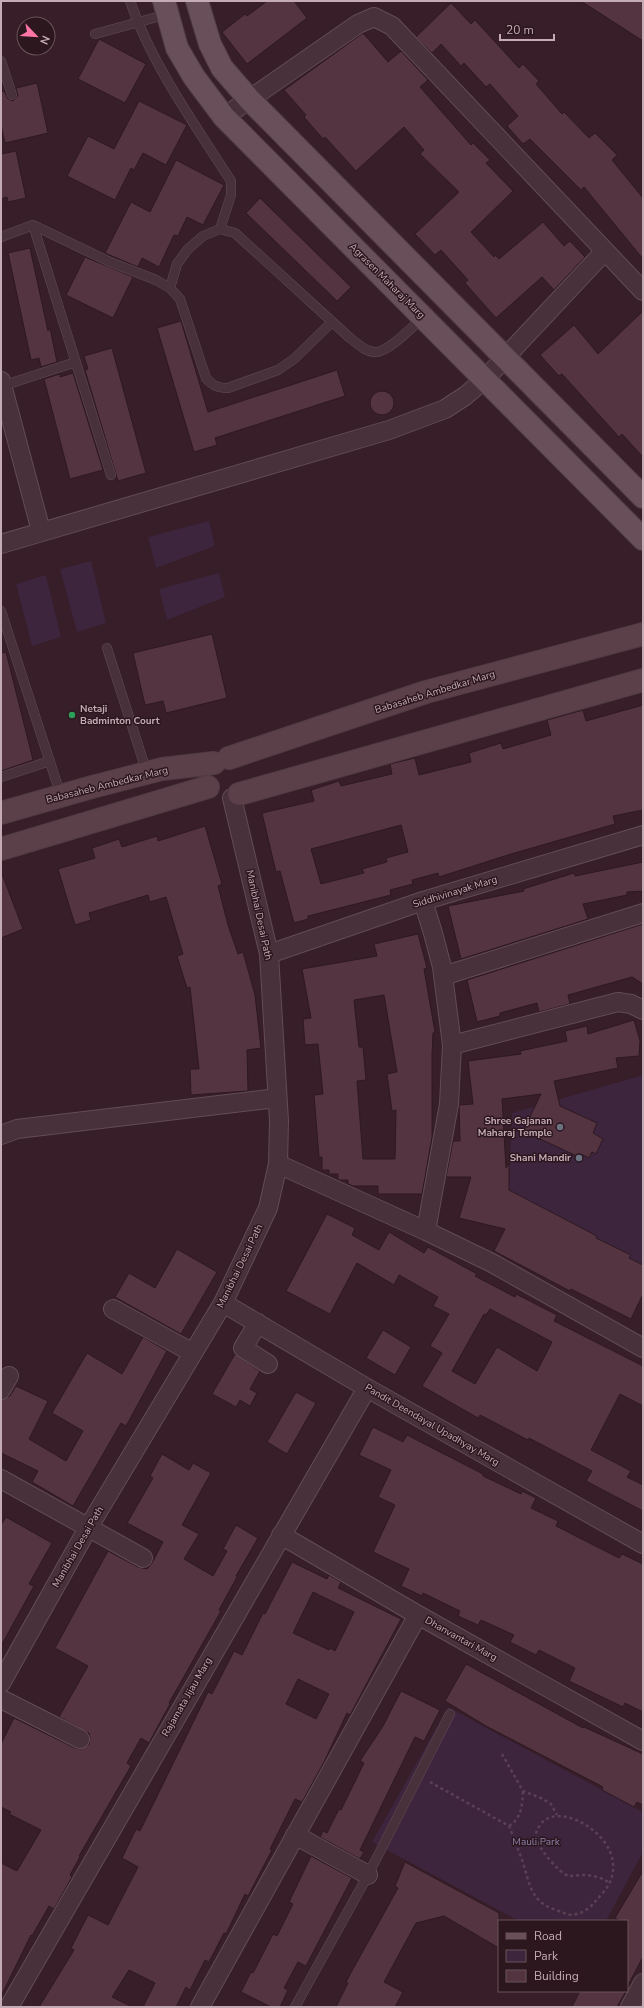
<svg xmlns="http://www.w3.org/2000/svg" width="644" height="2008" font-family="'Nunito Sans',sans-serif">
	<style>
		.green { fill: #3c253d }
		.building { fill: #543441; stroke: #2e1921; fill-rule: evenodd }
		.lines { fill: none; stroke-linecap: round; stroke-linejoin: round }
		.lane-casing { stroke: #634c54; stroke-width: 10 }
		.street-casing { stroke: #634c54; stroke-width: 20 }
		.secondary-casing { stroke: #513b43; stroke-width: 24 }
		.primary-casing { stroke: #513b43; stroke-width: 24 }
		.path { stroke: #5a4156; stroke-width: 2.5; stroke-dasharray: 3 3; stroke-linecap: butt }
		.lane { stroke: #48313a; stroke-width: 9 }
		.street { stroke: #48313a; stroke-width: 18 }
		.secondary { stroke: #5b3f49; stroke-width: 22 }
		.primary { stroke: #684f59; stroke-width: 22 }
		.leisure-dot { fill: #2e9e5b; stroke: #2c171f; stroke-width: 1.5 }
		.worship-dot { fill: #6b7280; stroke: #2c171f; stroke-width: 1.5 }
		.labels { text-anchor: middle; dominant-baseline: central; stroke-width: 3; stroke-linejoin: round; paint-order: stroke }
		.street-label { font-size: 10px; fill: #c5abb4; stroke: #2c171f }
		.poi-label { font-size: 10px; font-weight: bold; fill: #c5abb4; stroke: #2c171f; text-anchor: end }
		.park-label { font-size: 10px; fill: #8d81ab; stroke: #2c171f }
	</style>
	<rect width="100%" height="100%" fill="#371e28"/>
	<path class="green" d="M209 521 215 546 156 568 148 537Z
		M91 561 106 623 77 632 60 569Z
		M219 573 225 597 167 620 159 589Z
		M46 575 61 637 32 646 16 584Z
		M643 1075V1277L508 1202 512 1113Z
		M448 1707 643 1812V1852L606 1921H519L372 1842Z"/>
	<path class="building" d="M267 1H294L307 18 247 64 222 32 245 14 247 16Z
		M581 1H643V41Z
		M451 3 471 24 475 20 519 68 523 64 539 81 536 84 562 114 564 112 589 138 595 133 617 155 612 160 643 198V259L584 187 581 190 530 139 523 144 507 126 518 116 490 84 486 87 464 63 461 66 441 44 432 53 416 37Z
		M363 33 388 62 401 51 428 80 420 87 471 145 473 143 490 160 486 163 513 191 471 232 494 257 495 255 499 259 543 222 564 246 570 241 585 257 554 290 542 277 496 318 465 283 468 280 441 250 435 255 415 234 459 192 420 154 424 150 404 127 356 171 325 137 323 139 304 117 306 115 284 90Z
		M99 39 146 64 125 103 78 79Z
		M37 83 48 133 5 143 1 125V92L4 91 8 99 13 101 18 96 16 88Z
		M139 101 187 125 166 165 143 153 134 170 131 168 115 200 67 176 88 136 114 149Z
		M16 151 26 198 8 202 7 197 1 199V154Z
		M176 160 224 185 203 225 187 217 178 236 174 235 159 267 142 258 138 267 105 253 131 202 150 212Z
		M260 198 351 287 337 301 246 213Z
		M30 248 48 331 50 328 57 362 41 367 39 358 31 360 8 253Z
		M85 257 133 277 113 318 66 295Z
		M643 311V457L622 434 619 437 562 374 559 376 540 355 574 325 598 354Z
		M181 321 208 412 337 370 345 396 215 438 217 445 194 452 157 328Z
		M112 348 146 473 118 481 85 370 88 369 84 356Z
		M73 373 103 470 70 479 44 379 60 374V377Z
		M370 403a12 12 0 1 1 24 0a12 12 0 1 1-24 0Z
		M212 634 227 698 166 713 163 701 145 705 133 653Z
		M6 652 33 760 1 771V653Z
		M643 705V810L613 816 615 824 511 854 439 877 438 873 412 880 413 884 390 890 391 895 308 916V919L294 923 280 871 276 872 262 813 314 801 311 790 339 781 341 786 392 774 390 764 415 758 419 775 471 762 469 753 501 743 503 749 551 735 547 720 583 710 586 721ZM401 825 408 852 386 858 387 862 362 869 364 873 321 884 311 849Z
		M205 826 222 884 218 886 228 925 238 954 243 952 255 995 261 1048 247 1050 248 1091 191 1095 190 1069H199L190 987 187 988 177 956 183 954 166 897 150 902 148 895 89 913 91 920 75 925 58 869 95 858 92 848 119 839 122 847 157 836 158 841Z
		M643 862V891L627 892V895L583 904 588 919 461 959 448 906 524 891 523 889 574 873 575 876Z
		M2 874 23 929 1 938V875Z
		M643 924V984L632 977 568 995 570 1004 539 1012 537 1003 500 1013V1016L477 1022 467 980Z
		M418 934 427 968 424 969 435 1032 433 1033 432 1055V1137L422 1194H378V1186H353L348 1184V1180H338V1174H329V1170H322V1157H319L314 1095 323 1094 318 1044 305 1045 303 1019 311 1018 302 969 377 956 374 944ZM384 995 397 1072 387 1074 392 1111 396 1110 395 1159H363L357 1081 366 1080 363 1047H359L354 1000Z
		M634 1020 640 1041 639 1056 616 1058 618 1068 554 1081 560 1106 597 1123 593 1133 603 1139 596 1154 592 1152 589 1158 581 1154 579 1157 523 1131 541 1094 502 1099 506 1168 509 1163V1190L597 1236 596 1238 631 1255 629 1258 643 1265V1294L631 1319 571 1289 570 1291 494 1251 505 1229 459 1218 471 1177H446L453 1141H460L459 1105 473 1104 468 1061 521 1054 520 1051 567 1041 565 1031 587 1026 588 1034Z
		M327 1214 355 1228 352 1235 379 1250 389 1232 424 1253 428 1247 477 1274 475 1276 515 1297 516 1294 557 1315 554 1321 643 1366V1406L620 1394 591 1450 631 1471 627 1477 643 1485V1511L586 1481 592 1471 529 1438 528 1440 480 1415 478 1418 422 1386 442 1353 430 1346 449 1314 433 1306 438 1297 399 1275 394 1285 357 1263 330 1314 286 1291ZM490 1309 552 1342 537 1371 497 1347 475 1384 452 1371 484 1314 486 1315Z
		M177 1249 217 1272 181 1334 115 1297 129 1273 155 1288Z
		M383 1330 411 1347 395 1375 366 1358Z
		M143 1337 167 1351 126 1426 121 1423 73 1506 32 1482 38 1471 1 1453V1400L10 1396 16 1386 48 1401 29 1439 66 1461 83 1431 52 1413 87 1353 122 1374Z
		M235 1354 260 1371 250 1389 257 1393 250 1406 240 1400 236 1407 212 1394Z
		M296 1392 316 1403 287 1454 267 1442Z
		M373 1427 403 1442 407 1435 483 1474V1476L521 1494 522 1491 536 1498 531 1508 558 1521 556 1526 619 1558 622 1554 643 1564V1712L625 1703 623 1707 569 1681 575 1668 539 1650 536 1655 510 1642 514 1635 481 1620 478 1625 458 1616 460 1611 423 1593 422 1596 401 1586 409 1569 373 1552 395 1505 378 1497 391 1470 359 1455Z
		M162 1454 189 1470 193 1463 211 1473 182 1525 199 1534 184 1559 213 1576 227 1551 223 1549 236 1525 258 1538 236 1576 237 1577 219 1610 221 1611 169 1703 170 1704 158 1726 149 1743 141 1738 127 1763 131 1766 79 1856 80 1857 70 1875 72 1877 54 1909 49 1906 32 1936 31 1935 1 1996V1863L17 1871 41 1830 9 1814 11 1812 1 1807V1744L14 1718 75 1748 81 1749 89 1744 90 1738 89 1733 59 1717 88 1666 55 1648 108 1551 138 1567 147 1569 152 1563 163 1542 127 1523 153 1478 150 1476Z
		M6 1517 52 1543 29 1584 34 1586 1 1646V1525Z
		M292 1562 327 1579 329 1575 341 1582 338 1588 401 1619 350 1715 347 1713 324 1762 302 1802 295 1799 270 1849 272 1850 248 1896 245 1894 226 1934 224 1933 209 1962 205 1960 190 1990 186 1987 176 2007H143L155 1983 129 1970 112 1997 132 2007H39L74 1950 71 1948 88 1915 108 1925 138 1867 122 1858 136 1829 140 1831 208 1692 212 1694 234 1651 242 1655 263 1613 265 1614ZM313 1592 354 1612 335 1651 330 1648 329 1650 293 1633ZM298 1679 329 1694 316 1719 286 1704Z
		M466 1664 583 1728 584 1727 643 1754V1805L637 1802 634 1807 602 1790 603 1787 486 1726 445 1701Z
		M401 1691 440 1710 424 1741 415 1737 360 1850 364 1852 360 1859 320 1837 323 1831 327 1833 339 1809 341 1810 364 1763 360 1761 383 1726Z
		M311 1856 352 1878 306 1966 298 1962 284 1988 288 1990 280 2007H271L241 1992 251 1972 253 1973 273 1934 277 1936 293 1904 289 1902Z
		M405 1862 499 1913V1948L444 1916 416 1923 384 1982 403 1992 395 2007H336L348 1983 346 1982 353 1969 398 1888 395 1886Z
		M643 1871V1957L627 1987V1921H621L615 1918Z
		M580 1991H626L617 2007H572Z"/>
	<g class="lines">
		<g class="lane-casing">
			<path id="lane" d="M130 1C152 65 195 125 231 181V195L220 229
				M95 34 168 14
				M1 61 12 95
				M33 225 111 475
				M1 237 33 225 110 262 156 280 170 288 180 299 206 378C213 386 218 388 228 388L278 370 294 359 332 322
				M170 288 177 264 188 249 203 236 220 229 235 233 350 338C357 343 364 351 374 352 387 354 413 326 423 317
				M2 386 76 362
				M1 611 61 796
				M107 648 147 773
				M1 777 50 761
				M295 2007 368 1875 450 1714"/>
		</g>
		<g class="street-casing">
			<path id="street" d="M224 117 358 24 374 17 392 26 643 291
				M1 381 41 531
				M1 544 389 430 445 409 465 396 485 379 604 252
				M423 901 433 933 442 967 452 1045 449 1104 426 1231
				M269 954 423 901 643 835
				M443 976 643 913
				M452 1045 618 1002 631 1004 643 1010
				M1 1135 17 1129 277 1098
				M278 1164 426 1231 492 1263 643 1348
				M223 1303 367 1388 643 1544
				M113 1309 193 1353
				M258 1323 243 1348 268 1364
				M1 1390 9 1376
				M1 1479 143 1558
				M281 1535 418 1615 643 1741
				M1 1683 88 1528 223 1303 268 1208 278 1164 279 1121 269 954 232 798
				M1 1699 80 1739
				M295 1835 368 1875
				M9 2007 367 1388
				M200 2007 418 1615
				M630 2007 643 1983"/>
		</g>
		<g class="secondary-casing">
			<path id="secondary" d="M229 758 426 692 643 634
				M239 794 643 680
				M1 813 92 787 162 769 214 763
				M1 849 208 787"/>
		</g>
		<g class="primary-casing">
			<path id="primary" d="M164 1 177 48 194 77 224 117 643 539
				M197 1 210 44 222 68 249 99 643 497"/>
		</g>
		<path class="path" d="M502 1754 523 1791 541 1798 551 1804 557 1815
			M430 1782 509 1826C513 1836 517 1846 521 1857 527 1872 528 1892 542 1903 548 1908 557 1910 564 1913 574 1918 587 1911 594 1903 599 1897 607 1889 610 1882 629 1838 558 1799 541 1824 538 1828 535 1832 536 1838 538 1847 559 1874 569 1876 574 1876 579 1875 584 1875 593 1875 602 1878 610 1883
			M509 1826C522 1818 522 1805 523 1791"/>
		<use href="#lane" class="lane"/>
		<use href="#street" class="street"/>
		<use href="#secondary" class="secondary"/>
		<use href="#primary" class="primary"/>
	</g>
	<circle class="leisure-dot" cx="72" cy="715" r="4"/>
	<g class="worship-dot">
		<circle cx="560" cy="1127" r="4"/>
		<circle cx="579" cy="1158" r="4"/>
	</g>
	<g class="labels">
		<g class="street-label">
			<text transform="translate(387 281) rotate(45)">Agrasen Maharaj Marg</text>
			<text transform="translate(435 692) rotate(-17)">Babasaheb Ambedkar Marg</text>
			<text transform="translate(107 785) rotate(-14)">Babasaheb Ambedkar Marg</text>
			<text transform="translate(455 892) rotate(-17)">Siddhivinayak Marg</text>
			<text transform="translate(259 915) rotate(78)">Manibhai Desai Path</text>
			<text transform="translate(240 1266) rotate(-64)">Manibhai Desai Path</text>
			<text transform="translate(432 1425) rotate(30)">Pandit Deendayal Upadhyay Marg</text>
			<text transform="translate(78 1547) rotate(-60)">Manibhai Desai Path</text>
			<text transform="translate(461 1639) rotate(29)">Dhanvantari Marg</text>
			<text transform="translate(187 1697) rotate(-60)">Rajamata Jijau Marg</text>
		</g>
		<g class="poi-label">
			<text x="80" y="709" text-anchor="start">Netaji<tspan x="80" dy="12">Badminton Court</tspan></text>
			<text x="552" y="1121">Shree Gajanan<tspan x="552" dy="12">Maharaj Temple</tspan></text>
			<text x="571" y="1158">Shani Mandir</text>
		</g>
		<g class="park-label">
			<text x="536" y="1842">Mauli Park</text>
		</g>
	</g>
	<rect width="644" height="2008" fill="none" stroke="#c5abb4" stroke-width="4"/>
	<rect x="498" y="1920" width="130" height="72" fill="#2c171f" stroke="#69525b"/>
	<rect x="506" y="1933" width="20" height="6" fill="#684f59" stroke="#69525b"/>
	<text x="534" y="1940" font-size="12" fill="#c5abb4">Road</text>
	<rect x="506" y="1950" width="20" height="12" fill="#3c253d" stroke="#69525b"/>
	<text x="534" y="1960" font-size="12" fill="#c5abb4">Park</text>
	<rect x="506" y="1970" width="20" height="12" fill="#543441" stroke="#69525b"/>
	<text x="534" y="1980" font-size="12" fill="#c5abb4">Building</text>
	<g transform="translate(36 36) rotate(115)"><circle r="19" fill="#2c171f" stroke="#69525b"/>
	<path d="M0-3L7 15L0 10L-7 15Z" fill="#ff76a6"/>
	<text y="-6" font-size="11" font-weight="bold" text-anchor="middle" fill="#c5abb4">N</text>
	</g>
	<path d="M500 34v6h54v-6" fill="none" stroke="#c5abb4" stroke-width="2"/>
	<text x="506" y="34" font-size="12" fill="#c5abb4" stroke="#2c171f" stroke-width="3" paint-order="stroke">20 m</text>
</svg>
